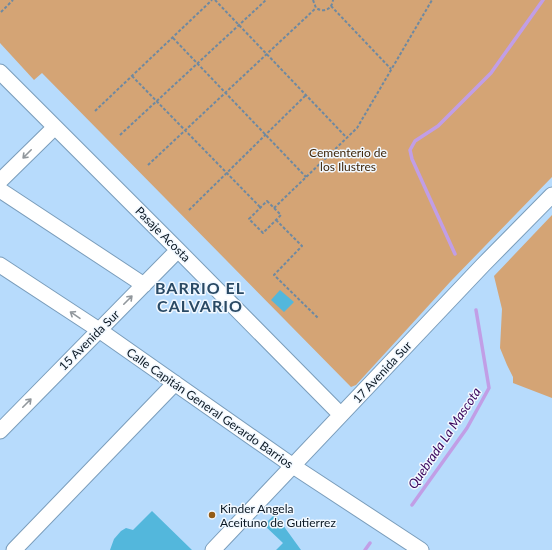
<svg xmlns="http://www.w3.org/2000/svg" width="552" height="550" font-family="Lato,sans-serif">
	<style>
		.green { fill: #d4a475 }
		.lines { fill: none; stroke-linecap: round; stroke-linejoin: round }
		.stream { stroke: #c19ee6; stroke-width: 3.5 }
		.building { fill: #53b7dc }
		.minor-casing { stroke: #7a9dbb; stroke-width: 17 }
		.path { stroke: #6e89a1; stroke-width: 2; stroke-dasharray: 3 2; stroke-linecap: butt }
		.minor { stroke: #fff; stroke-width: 15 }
		.oneway { stroke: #91979c }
		.poi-dot { fill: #945c16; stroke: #f1f8ff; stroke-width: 1.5 }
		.labels { text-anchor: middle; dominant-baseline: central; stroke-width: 3; stroke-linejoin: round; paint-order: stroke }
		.park-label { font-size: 12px; fill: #3f260a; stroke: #f1f8ff }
		.street-label { font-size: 12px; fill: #0b1824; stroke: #f1f8ff }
		.poi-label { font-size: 12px; fill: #0b1824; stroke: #f1f8ff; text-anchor: start }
		.water-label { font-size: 13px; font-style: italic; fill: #3a055c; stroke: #f1f8ff }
		.district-label { font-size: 16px; font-weight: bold; letter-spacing: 1px; fill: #294964; stroke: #f1f8ff }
	</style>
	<rect width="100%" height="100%" fill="#b7dbfc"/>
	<path class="green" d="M0 0H552V177L451 281 356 385 351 387 42 73 34 80 0 43Z
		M552 215V398L513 383V377L507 365 500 348 502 309 494 276Z"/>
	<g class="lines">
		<path class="stream" d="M455 254 412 159 410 150 415 141 438 126 491 73 543 0
			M412 505 467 428 489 388 476 310
			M365 550 370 543"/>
	</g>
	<path class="building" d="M280 290 294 302 284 312 271 300Z
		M152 511 192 550H110L114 539 121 531 126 528 133 530Z
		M275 514 301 550H276L283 543 264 525Z"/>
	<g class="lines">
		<g class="minor-casing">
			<path id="minor" d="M0 72 178 250 341 415
				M0 181 55 127
				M0 190 144 285
				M0 265 99 330 293 466 421 550
				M0 431 178 250
				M14 550 175 383
				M213 550 483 265 552 195"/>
		</g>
		<path class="path" d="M215 0 347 138
			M313 0 316 8C324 13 332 9 333 0
			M331 6 391 69
			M1 12 13 0
			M173 38 306 177
			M132 76 261 208
			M95 111 212 0
			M120 135 266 0
			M148 165 316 8
			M267 201 281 215 263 233 249 219Z
			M274 208 357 128 432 0
			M189 210 306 95
			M276 220 302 246 274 275 318 318"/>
		<use href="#minor" class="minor"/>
	</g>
	<defs><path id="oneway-shaft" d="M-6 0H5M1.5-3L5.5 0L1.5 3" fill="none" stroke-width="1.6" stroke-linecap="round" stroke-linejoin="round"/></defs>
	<g class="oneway">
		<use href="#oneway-shaft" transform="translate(27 154) rotate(135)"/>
		<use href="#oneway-shaft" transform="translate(128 300) rotate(-45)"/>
		<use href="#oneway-shaft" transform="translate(75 315) rotate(-146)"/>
		<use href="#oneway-shaft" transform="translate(27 403) rotate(-45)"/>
	</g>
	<circle class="poi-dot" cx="212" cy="515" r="4"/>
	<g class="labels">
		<g class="park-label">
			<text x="348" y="152">Cementerio de<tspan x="348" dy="14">los Ilustres</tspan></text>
		</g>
		<g class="street-label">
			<text transform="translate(163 234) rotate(45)">Pasaje Acosta</text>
			<text transform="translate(89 340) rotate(-45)">15 Avenida Sur</text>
			<text transform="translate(382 372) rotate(-47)">17 Avenida Sur</text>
			<text transform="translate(210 408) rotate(35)">Calle Capitán General Gerardo Barrios</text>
		</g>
		<g class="poi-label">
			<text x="220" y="508">Kinder Angela<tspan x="220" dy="14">Aceituno de Gutierrez</tspan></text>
		</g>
		<g class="water-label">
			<text transform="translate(444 438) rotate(-56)">Quebrada La Mascota</text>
		</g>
		<g class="district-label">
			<text x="200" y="287">BARRIO EL<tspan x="200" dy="18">CALVARIO</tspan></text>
		</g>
	</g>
</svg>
